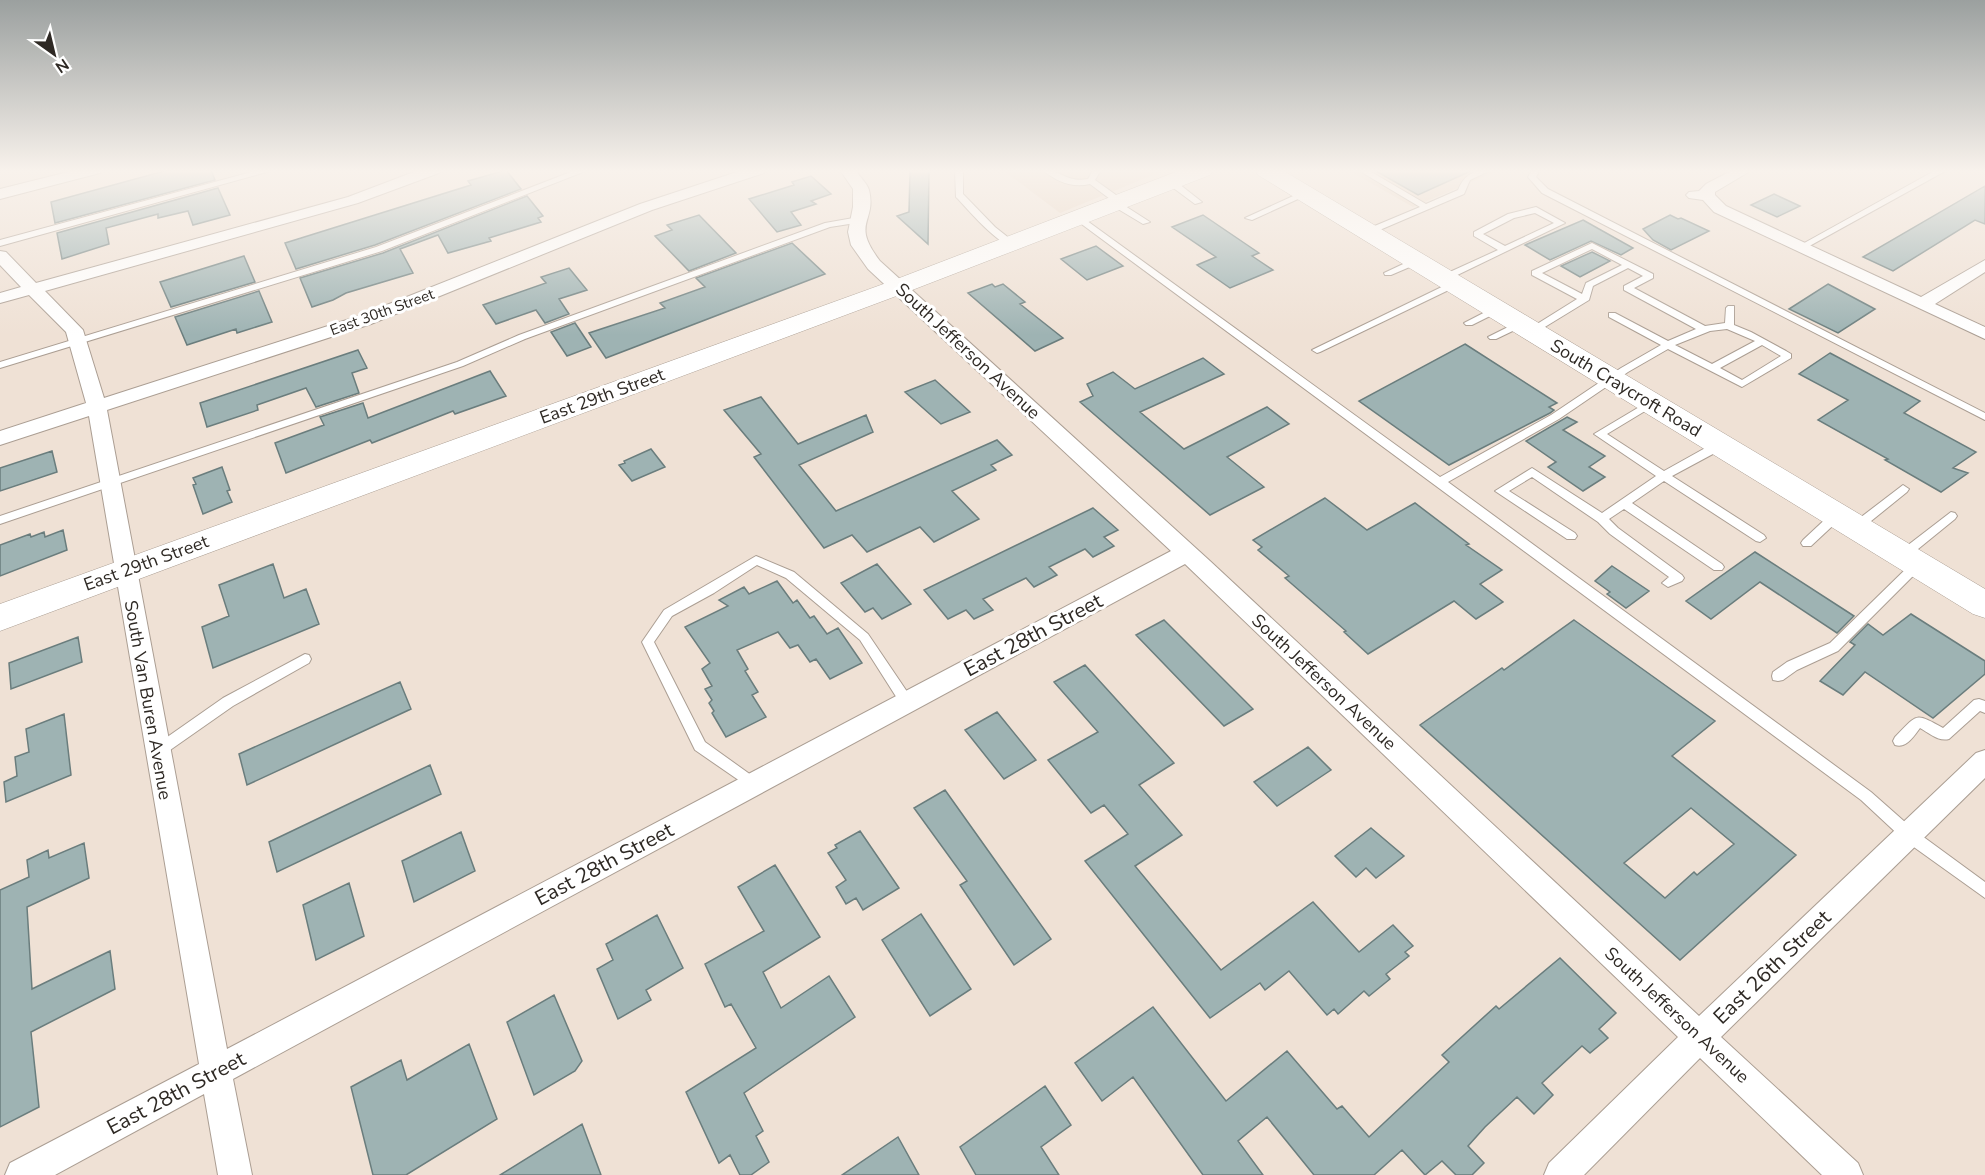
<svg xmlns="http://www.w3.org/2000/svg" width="1985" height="1175" font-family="'Nunito Sans',sans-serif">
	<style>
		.built { fill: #e7d3c1 }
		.building { fill: #9eb3b3; stroke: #6a7d7d; stroke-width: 1.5; fill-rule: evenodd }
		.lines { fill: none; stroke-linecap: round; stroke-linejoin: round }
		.lane-casing { stroke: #ab9e93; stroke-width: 2 }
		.street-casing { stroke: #ab9e93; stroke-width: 2 }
		.secondary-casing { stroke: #ab9e93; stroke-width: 1 }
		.lane { fill: #fff; fill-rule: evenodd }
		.street { fill: #fff; fill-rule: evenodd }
		.secondary { fill: #fff; fill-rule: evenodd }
		.labels { text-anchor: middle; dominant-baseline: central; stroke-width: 6; stroke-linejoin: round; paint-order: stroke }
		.far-street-label { font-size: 15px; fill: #2e2924; stroke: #fff }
		.street-label { font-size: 18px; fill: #2e2924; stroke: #fff }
		.near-street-label { font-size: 21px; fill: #2e2924; stroke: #fff }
	</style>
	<rect width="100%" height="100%" fill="#efe1d5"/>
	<path class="built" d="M1003 170H1165L1060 213Z
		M1348 170H1500L1413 207Z"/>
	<path class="building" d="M168 170H211L215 180 55 223 51 202Z
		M506 170 521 189 375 245 296 269 285 243 471 185 468 181Z
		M910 170H929L928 244 897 216 909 212Z
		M1374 170H1473L1418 195Z
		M811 176 831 194 811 201 816 204 791 212 801 225 777 232 749 199 794 185 792 182Z
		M1985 186V224L1975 220 1893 271 1863 257Z
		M218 188 230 215 193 225 188 211 158 218V214L106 228 109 244 62 259 57 233Z
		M1774 194 1800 206 1777 217 1751 205Z
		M527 196 543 216 538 218 541 222 489 238 491 241 448 253 438 235 400 249 413 273 346 293 333 300 312 307 300 278 383 253Z
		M699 215 736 253 689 271 655 236 672 230 667 225Z
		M1203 215 1259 253 1252 256 1273 270 1230 288 1197 265 1216 257 1172 227Z
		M1670 215 1678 219 1681 218 1709 231 1671 250 1653 240 1643 229Z
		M1583 220 1633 248 1621 255 1591 241 1550 260 1525 245Z
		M792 243 825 274 606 358 589 333 665 308 660 303 705 287 696 278Z
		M1096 246 1123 266 1087 280 1061 259Z
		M1592 252 1610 261 1580 277 1561 266Z
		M244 256 255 282 171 307 160 282Z
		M569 268 587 290 559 299 569 314 545 323 536 310 496 324 483 305 546 283 541 277Z
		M992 284 995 287 1003 284 1025 302 1020 304 1063 338 1035 351 968 293Z
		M1828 284 1873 308 1875 309 1838 333 1789 309Z
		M259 291 272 322 237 333 236 329 187 345 175 317Z
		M575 323 591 347 567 356 551 332Z
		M1465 344 1557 403 1549 407 1554 410 1550 413 1449 465 1359 401Z
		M358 350 367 368 352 373 359 393 316 407 306 388 257 405 258 410 207 427 200 403Z
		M1830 353 1920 401 1904 413 1976 452 1953 468 1968 473 1941 492 1885 460 1888 459 1818 420 1848 400 1799 374Z
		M1203 358 1224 374 1140 412 1184 449 1267 407 1289 424 1227 457 1264 487 1210 515 1080 402 1093 396 1087 384 1113 372 1135 389Z
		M490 371 506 396 455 414 453 411 372 443 370 440 286 473 275 443 324 425 320 417 363 403 368 418Z
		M935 380 970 412 941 424 905 392Z
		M761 397 798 444 866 415 873 432 799 465 836 511 997 440 1012 455 991 465 996 470 952 491 979 519 934 542 920 527 867 552 852 535 824 548 754 457 761 454 724 410Z
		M1567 417 1577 422 1563 430 1605 456 1589 467 1605 477 1583 491 1548 467 1556 462 1526 441Z
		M651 449 665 467 632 481 619 465 625 463 624 461Z
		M52 451 57 472 0 491V468Z
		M222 467 230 490 227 491 232 502 203 514 193 485 196 484 193 478Z
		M1325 498 1367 530 1415 503 1469 544 1466 545 1502 570 1480 584 1503 602 1476 619 1454 601 1368 654 1344 632 1346 631 1285 578 1289 576 1258 550 1262 547 1253 540Z
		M1093 508 1118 530 1104 537 1114 546 1093 557 1085 549 1049 567 1057 575 1034 587 1026 578 983 599 993 610 974 619 966 610 948 619 924 590Z
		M63 530 67 550 0 576V545L30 534 31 537 44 532 45 537Z
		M1755 552 1854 616 1837 633 1760 582 1711 619 1686 601Z
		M273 564 284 598 306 589 319 624 213 668 202 627 229 616 219 585Z
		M877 564 911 604 882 619 873 608 865 612 841 583Z
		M1612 566 1649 591 1626 608 1607 594 1610 592 1595 581Z
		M777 581 793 603 797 600 810 618 814 616 827 634 838 628 862 663 830 679 816 659 810 662 798 645 790 648 778 632 737 650 748 669 745 671 758 692 752 695 766 717 726 737 712 713 714 711 709 703 712 700 705 689 712 686 702 669 710 663 685 627 728 606 719 600 744 587 749 594Z
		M1911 614 1985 661V674L1933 718 1865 672 1843 695 1820 681 1855 645 1850 642 1868 624 1883 635Z
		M1164 620 1253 709 1224 726 1136 635Z
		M1574 620 1715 721 1672 756 1796 855 1680 960 1420 725 1502 668 1504 670ZM1691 808 1734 844 1697 875 1694 872 1665 898 1624 863Z
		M78 637 82 662 11 689 9 663Z
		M1085 665 1174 763 1139 785 1182 835 1135 866 1221 970 1313 902 1359 952 1393 925 1413 946 1405 952 1409 956 1386 974 1390 979 1369 996 1364 991 1338 1014 1334 1009 1327 1015 1289 971 1265 990 1260 983 1210 1018 1085 861 1128 834 1104 805 1091 813 1048 760 1098 732 1054 682Z
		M400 682 411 709 247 785 239 754Z
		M997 712 1036 760 1004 779 965 730Z
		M64 714 71 775 6 802 4 782 17 776 15 757 29 752 26 729Z
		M1308 747 1331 770 1277 806 1254 782Z
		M430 765 441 794 277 872 269 842Z
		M945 790 1051 939 1014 965 960 885 967 881 914 808Z
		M1371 828 1404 856 1376 878 1366 868 1356 877 1335 856Z
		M860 831 899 888 863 910 856 898 846 904 836 887 846 880 828 853 837 848 835 845Z
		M461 832 475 871 414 902 402 861Z
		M84 843 89 878 27 907 32 989 110 951 115 989 31 1032 39 1107 0 1127V890L29 877 27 860 48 850 49 858Z
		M775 865 820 937 763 972 781 1008 829 976 855 1017 744 1093 763 1131 756 1136 769 1162 751 1175H740L730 1155 719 1163 686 1092 756 1048 731 1004 725 1007 705 964 764 931 738 887Z
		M349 883 364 936 316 960 303 905Z
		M921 914 971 989 930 1016 882 940Z
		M657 915 683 968 646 990 651 1000 618 1019 597 969 613 960 606 944Z
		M1560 958 1616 1013 1599 1029 1608 1038 1590 1053 1582 1046 1542 1083 1553 1095 1534 1114 1517 1097 1485 1127 1468 1146 1484 1163 1472 1175H1456L1442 1161 1425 1175 1402 1150 1374 1175H1314L1267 1117 1238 1141 1263 1175H1203L1133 1077 1102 1101 1075 1063 1153 1007 1226 1101 1287 1051 1337 1109 1342 1106 1369 1137 1449 1062 1442 1055 1496 1006 1499 1009Z
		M554 995 582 1061 575 1071 534 1095 507 1022Z
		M469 1044 497 1119 406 1175H373L351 1087 401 1060 407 1080Z
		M1045 1086 1071 1125 1041 1147 1059 1175H976L960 1147Z
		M582 1124 601 1175H500Z
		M898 1137 919 1175H842Z"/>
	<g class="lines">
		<g class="lane-casing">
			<path id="lane" d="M259 170H274L0 246V240Z
				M576 170H588L382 251 0 368V362L376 247Z
				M955 170H963V194L995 227 1014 242V246C999 247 967 208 956 197Z
				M1043 170C1062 170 1066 183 1088 179L1093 170H1101L1095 180 1123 200 1124 202 1122 204 1150 222 1143 224 1113 206 1112 204 1114 202 1090 184C1072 188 1057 182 1043 170Z
				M1358 170H1368L1426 204 1458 190C1465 174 1473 170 1491 170L1470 180 1464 194 1368 235 1365 234V230L1420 207Z
				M1532 170H1540L1536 177 1548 189 1985 413V420L1542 193 1528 177Z
				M1936 170H1947L1804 249 1797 247Z
				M1168 180H1174L1202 202 1195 204 1168 184Z
				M1302 192 1309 194 1252 220 1245 218Z
				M1536 207 1565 223 1447 280H1441V276L1498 250 1474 236V232L1508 214ZM1535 213 1554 223 1505 246 1483 234 1514 218Z
				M1079 215 1440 477 1551 415 1621 368 1661 345 1609 317V313H1615L1668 341 1696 329 1624 290V286L1643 276 1628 268 1593 286 1589 300 1535 333H1529V329L1577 299 1532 275V271L1592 243 1653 274V278L1634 288 1705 326 1725 323 1726 308 1728 306H1734V325L1751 332 1786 351 1791 354V358L1742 387 1668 349 1628 372 1559 419 1448 482 1871 792 1914 830 1985 882V898L1904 840 1861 800 1076 220V216ZM1592 249 1622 265 1586 283 1582 294 1542 273ZM1727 329 1755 341 1712 364 1675 345 1710 331ZM1762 345 1781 356 1742 380 1720 368Z
				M859 217 863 220 862 222 830 227 525 339 463 366 0 524V516L457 362 519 335 825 223Z
				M1416 258 1420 261 1419 263 1391 275H1385L1384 273Z
				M1454 281 1459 284 1457 286 1320 352 1317 353 1312 350Z
				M1497 306 1500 307V311L1472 325H1466L1464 323Z
				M1520 321 1523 322V326L1496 339H1490L1488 337Z
				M1651 400 1656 403 1655 405 1607 434 1664 471 1716 442H1724L1725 445 1724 448 1672 476 1764 535 1766 538 1760 542 1756 541 1664 481 1632 503 1722 564 1724 567 1722 570H1714L1624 509 1609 519 1618 528 1682 575 1684 578 1682 581 1668 587 1662 583 1669 577 1610 534 1598 522 1532 477 1509 491 1575 533 1577 536 1575 539H1567L1495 491 1532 468 1602 513 1656 476 1594 434Z
				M1903 485 1909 489 1907 492 1860 530H1852L1850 527 1852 524Z
				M1837 511 1841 512 1843 515 1841 518 1811 546H1803L1801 543 1803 540 1833 512Z
				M1951 512 1955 513 1957 516 1955 519 1907 558H1899L1897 555 1899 552Z
				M756 556 794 572 868 634 914 702 912 706 907 707 902 706 860 640 786 578 757 565 714 593 672 616 654 642 705 742 758 780 760 784 758 788 753 790 695 750 642 642 664 610Z
				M1918 560 1922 561 1924 564 1922 567 1838 651 1797 670 1783 680 1778 681 1773 680 1772 676 1773 672 1787 662 1830 643 1914 561Z
				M305 654 309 655 311 659 309 663 233 706 163 755 158 757 153 755 151 751 153 747 223 698Z
				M1979 699 1985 701V713L1980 711 1949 739C1939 742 1929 733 1920 728 1914 736 1906 749 1895 745L1893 741 1895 737C1918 714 1914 712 1943 728L1974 700Z"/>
		</g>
		<g class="street-casing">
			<path id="street" d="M76 170H102L100 173 0 199V189Z
				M419 170H441L439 173 358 203 45 291 83 330 104 398 359 316 640 204 743 170H766L764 173 652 210 371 324 107 410 227 1049 1171 551 868 269 851 245 848 232 853 207V189L840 170H855C859 176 867 183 869 190 877 223 850 222 880 261L1210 561 1699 1016 1976 753 1985 750V778L1721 1037 1858 1163 1863 1175H1822L1700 1058 1584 1175H1544L1549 1163 1678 1037 1185 564 233 1079 252 1175H218L204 1094 55 1175H5L10 1163 199 1064 89 416 0 445V431L86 403 66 332 29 295 0 303V293L21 287 0 265V251L6 252 36 283 348 197Z
				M1733 170H1752L1715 192V195L1726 206 1921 297 1985 260V272L1935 304 1985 327V339L1714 212 1703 200 1689 198 1686 195 1689 192 1699 191 1706 184Z"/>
		</g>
		<g class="secondary-casing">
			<path id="secondary" d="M1181 170H1213L1210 175 907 292 0 631V604L889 282Z
				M1255 170H1282L1985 589V618L1973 614 1258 175Z"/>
		</g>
		<use href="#lane" class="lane"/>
		<use href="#street" class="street"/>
		<use href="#secondary" class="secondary"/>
	</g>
	<linearGradient id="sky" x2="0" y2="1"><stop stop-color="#9ba09f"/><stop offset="0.51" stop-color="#f8f2ec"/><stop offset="1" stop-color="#f8f2ec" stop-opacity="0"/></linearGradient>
	<rect width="1985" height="335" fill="url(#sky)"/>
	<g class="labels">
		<g class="far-street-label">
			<text transform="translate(382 312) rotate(-20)">East 30th Street</text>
		</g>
		<g class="street-label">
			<text transform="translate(968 351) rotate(43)">South Jefferson Avenue</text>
			<text transform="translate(1626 388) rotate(31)">South Craycroft Road</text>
			<text transform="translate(602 396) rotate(-20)">East 29th Street</text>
			<text transform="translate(146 563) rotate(-20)">East 29th Street</text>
			<text transform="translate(1324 682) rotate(43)">South Jefferson Avenue</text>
			<text transform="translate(148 700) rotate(80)">South Van Buren Avenue</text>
			<text transform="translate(1677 1015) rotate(43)">South Jefferson Avenue</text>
		</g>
		<g class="near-street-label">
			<text transform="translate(1033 635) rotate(-28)">East 28th Street</text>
			<text transform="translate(604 864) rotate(-28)">East 28th Street</text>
			<text transform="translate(1772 967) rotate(-44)">East 26th Street</text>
			<text transform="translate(176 1093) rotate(-28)">East 28th Street</text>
		</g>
	</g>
	<g transform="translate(54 54) rotate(146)" stroke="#ffffff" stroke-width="4.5" paint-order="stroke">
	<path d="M0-4.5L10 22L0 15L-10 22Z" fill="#2e2924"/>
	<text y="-9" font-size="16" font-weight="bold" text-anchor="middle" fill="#2e2924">N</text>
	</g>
</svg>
